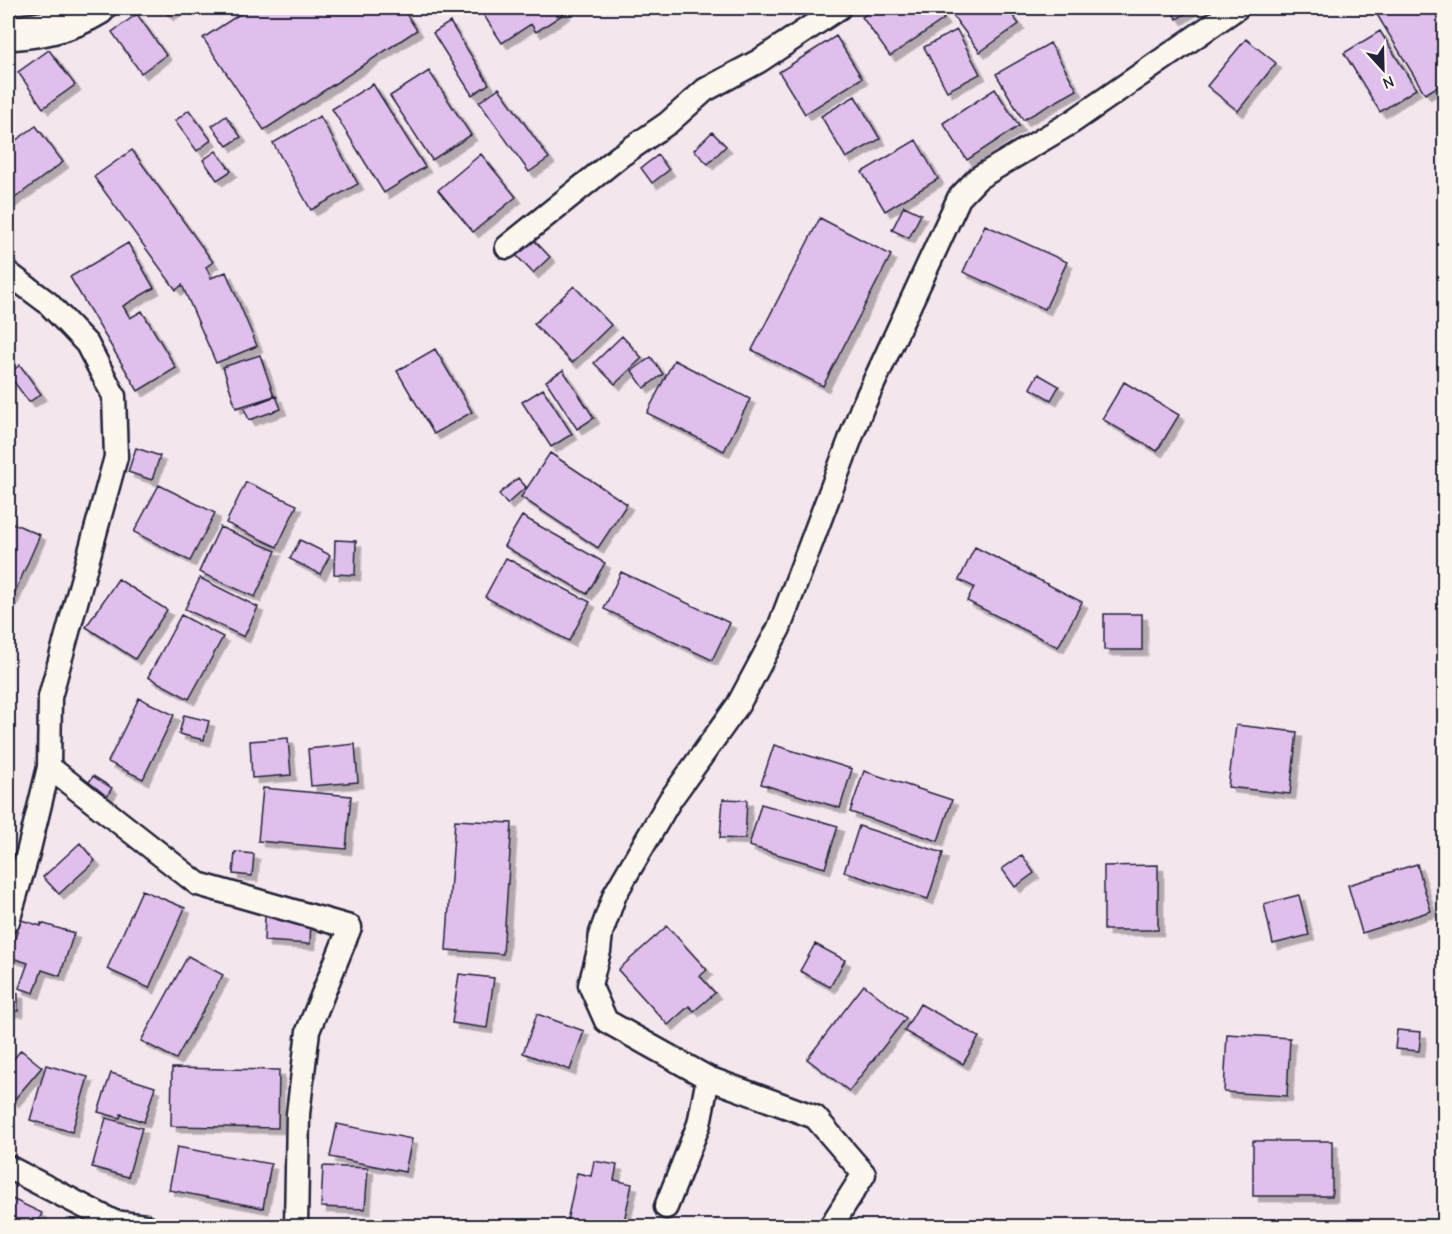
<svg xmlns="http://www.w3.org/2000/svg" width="1452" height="1234" font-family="'Comic Neue',sans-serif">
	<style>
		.building { fill: #e0bfec; stroke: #22223b; stroke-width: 1.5; filter: url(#shadow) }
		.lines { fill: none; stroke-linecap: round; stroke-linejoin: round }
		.minor-casing { stroke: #22223b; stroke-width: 27 }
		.trunk-casing { stroke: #22223b; stroke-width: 38 }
		.minor { stroke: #fbf7ec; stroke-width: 22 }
		.trunk { stroke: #fbf7ec; stroke-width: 33 }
	</style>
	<defs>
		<filter id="shadow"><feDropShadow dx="5.5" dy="5.5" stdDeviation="0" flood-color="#0004"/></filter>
	</defs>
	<rect width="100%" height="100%" fill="#f3e6ec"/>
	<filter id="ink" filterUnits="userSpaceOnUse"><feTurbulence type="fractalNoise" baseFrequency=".0167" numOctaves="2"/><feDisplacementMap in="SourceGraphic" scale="12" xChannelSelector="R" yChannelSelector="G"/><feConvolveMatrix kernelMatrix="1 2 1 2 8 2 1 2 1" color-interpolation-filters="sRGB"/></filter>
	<g filter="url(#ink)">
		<path class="building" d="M162 8H178L168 15Z
			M249 8H402L417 30 264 130 203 38Z
			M479 8H562L565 13 536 32 531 24 502 43Z
			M876 8H935L944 19 890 56 862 17Z
			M947 8H1007L1019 24 980 52Z
			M1169 8H1194L1177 19Z
			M1373 8H1444V83L1425 94Z
			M137 14 166 55 141 73 112 32Z
			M450 22 489 84 472 95 433 33Z
			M957 30 980 74 947 91 924 47Z
			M1380 31 1416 89 1380 112 1344 53Z
			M836 36 862 78 805 114 779 72Z
			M1246 39 1276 63 1238 111 1207 86Z
			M1050 43 1077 90 1023 120 996 74Z
			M49 50 75 85 43 108 18 72Z
			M429 71 471 135 432 160 390 96Z
			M373 84 425 167 384 193 332 109Z
			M499 88 549 158 529 172 479 102Z
			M995 89 1019 126 967 160 943 123Z
			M855 96 880 139 846 158 821 116Z
			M189 110 211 140 197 151 175 121Z
			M226 116 241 137 227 146 212 126Z
			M320 116 358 184 311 210 273 143Z
			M36 126 63 162 8 203V146Z
			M712 132 726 146 708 164 694 150Z
			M916 140 938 179 885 211 862 172Z
			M132 150 213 262 206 267 211 278 226 272 257 346 216 363 182 285 176 290 94 177Z
			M216 151 231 171 217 180 203 160Z
			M481 154 516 197 473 232 438 190Z
			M658 155 669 170 652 183 641 168Z
			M904 206 921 214 909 238 892 230Z
			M820 218 891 255 823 386 752 350Z
			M985 225 1067 262 1045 309 963 272Z
			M532 238 550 257 533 273 515 254Z
			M128 243 154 288 123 306 130 318 142 311 176 368 138 391 70 277Z
			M574 286 611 325 572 363 534 324Z
			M622 336 642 358 615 384 594 363Z
			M435 349 472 412 434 434 397 371Z
			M260 355 274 396 236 408 223 367Z
			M651 357 663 374 644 388 632 371Z
			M674 360 750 399 724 451 647 413Z
			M20 365 41 394 29 402 8 374Z
			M563 370 594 418 577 429 546 381Z
			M1038 374 1059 386 1051 400 1030 388Z
			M1124 382 1179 415 1157 451 1102 419Z
			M543 389 572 434 551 447 522 402Z
			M276 396 281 409 249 420 244 408Z
			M136 448 160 456 152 480 128 472Z
			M550 453 627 504 598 548 521 497Z
			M518 478 526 487 507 504 499 494Z
			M246 482 297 505 277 547 226 523Z
			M159 485 215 513 190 561 134 532Z
			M522 516 605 563 587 594 504 546Z
			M8 521 40 535 8 608Z
			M220 527 276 551 255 597 199 572Z
			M300 540 330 555 320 574 290 559Z
			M335 540 356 541 355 575 334 574Z
			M975 547 1082 602 1058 647 967 601 974 587 959 580Z
			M506 558 590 602 569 641 485 597Z
			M621 572 730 623 712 660 604 609Z
			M200 578 258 607 244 637 185 609Z
			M118 579 167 610 135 659 86 627Z
			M1104 614H1142V650H1104Z
			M181 615 223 637 189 699 148 677Z
			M139 698 174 715 143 779 108 762Z
			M184 715 209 721 204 740 179 734Z
			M1236 725 1297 732 1290 794 1228 787Z
			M288 738 291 775 252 778 250 741Z
			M355 744 358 782 311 786 308 749Z
			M774 745 852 769 840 808 761 784Z
			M864 771 952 800 938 841 850 812Z
			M93 776 112 788 101 805 82 793Z
			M263 788 351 796 346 849 258 841Z
			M723 799 747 800 745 839 720 838Z
			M761 804 838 826 825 868 749 846Z
			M455 820 512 823 503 954 446 950Z
			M859 826 943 853 928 899 844 872Z
			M80 843 95 861 59 894 43 877Z
			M235 852 254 854 252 876 233 874Z
			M1022 855 1034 873 1015 887 1002 869Z
			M1417 864 1431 911 1362 933 1348 885Z
			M1158 865V930H1104V866Z
			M142 890 185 908 149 988 107 969Z
			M1299 895 1309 935 1273 944 1264 904Z
			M265 916 311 918 310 944 264 941Z
			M21 920 41 926V923L74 933 60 976 42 970 34 993 19 988 28 963 9 957Z
			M667 926 707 970 700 976 715 993 694 1011 689 1006 668 1025 618 970Z
			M815 944 845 960 830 987 800 971Z
			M188 956 223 975 176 1059 141 1041Z
			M459 974 494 978 487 1028 452 1023Z
			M864 985 906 1018 849 1091 807 1059Z
			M8 993H18V1011H8Z
			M920 1004 979 1037 963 1064 904 1031Z
			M537 1014 584 1031 570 1070 523 1053Z
			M1397 1030 1421 1032 1419 1051 1395 1049Z
			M1227 1034 1290 1038 1287 1096 1224 1092Z
			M21 1050 42 1067 13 1101 8 1095V1066Z
			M46 1065 88 1077 72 1132 30 1120Z
			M172 1068 279 1070 278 1128 171 1126Z
			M111 1073 155 1087 144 1122 121 1114 120 1118 98 1112Z
			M106 1118 142 1128 128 1177 92 1167Z
			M337 1124 412 1139 405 1172 330 1157Z
			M1253 1141H1332V1196H1253Z
			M177 1147 271 1164 263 1208 169 1190Z
			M594 1161 617 1165 614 1180 632 1184 623 1226H566L577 1173 591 1176Z
			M323 1166 368 1168 365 1209 321 1207Z
			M8 1197 42 1213 36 1226H8Z"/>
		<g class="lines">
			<g class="minor-casing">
				<path id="minor" d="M507 247 620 156 668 123 705 90 759 61 839 8
					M8 273 48 303 87 344 114 396 116 457 50 697 49 767 28 853 8 921
					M49 767 198 884 350 927 308 1031 298 1114 296 1226
					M708 1078 815 1117 864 1174 831 1226
					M8 1167 114 1222 145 1226
					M666 1207 699 1124 708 1078 606 1021 590 985 599 951 601 933 615 894 670 800 738 705 779 628 862 408 959 198 978 178 1072 122 1237 8"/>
			</g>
			<g class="trunk-casing">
				<path id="trunk" d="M8 33C41 31 70 25 98 8"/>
			</g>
			<use href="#minor" class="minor"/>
			<use href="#trunk" class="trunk"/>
		</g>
	</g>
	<rect width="1452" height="1234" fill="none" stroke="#fbf7ec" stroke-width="30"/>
	<rect x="15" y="15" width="1422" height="1204" fill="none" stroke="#22223b" stroke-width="2" filter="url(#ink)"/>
	<g transform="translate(1383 69) rotate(158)" stroke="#fbf7ec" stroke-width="4.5" paint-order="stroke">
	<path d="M0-4.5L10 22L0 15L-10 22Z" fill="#22223b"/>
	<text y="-9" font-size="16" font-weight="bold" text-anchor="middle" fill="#22223b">N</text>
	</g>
</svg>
